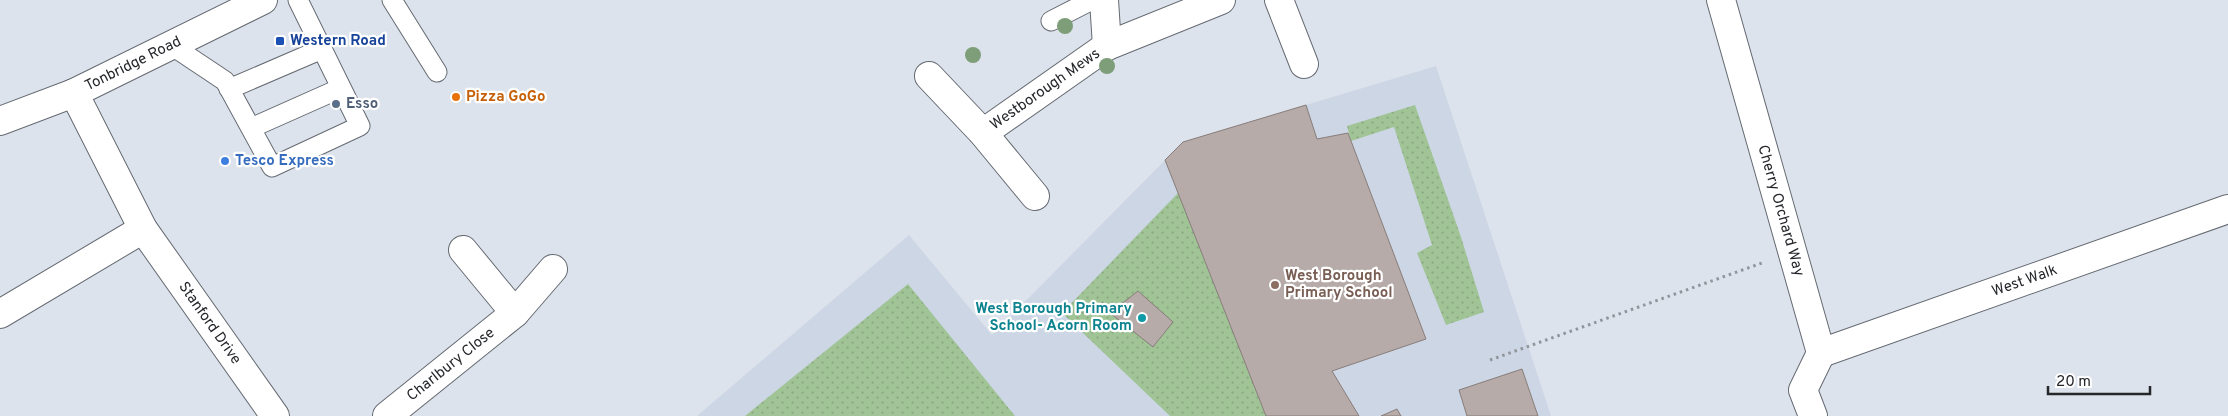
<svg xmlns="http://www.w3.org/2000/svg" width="2228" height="416" font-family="Overpass,sans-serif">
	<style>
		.built { fill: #cdd6e5 }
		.grass { fill: url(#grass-dots) }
		.building { fill: #b6aba8; stroke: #877d7a }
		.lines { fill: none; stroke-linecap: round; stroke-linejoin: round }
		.service-casing { stroke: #656a72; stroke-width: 21 }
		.minor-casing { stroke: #656a72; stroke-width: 30 }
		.primary-casing { stroke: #656a72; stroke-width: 30 }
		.path { stroke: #90949b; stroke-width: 3; stroke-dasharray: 2.5 4; stroke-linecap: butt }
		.service { stroke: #fff; stroke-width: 19 }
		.minor { stroke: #fff; stroke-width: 28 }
		.primary { stroke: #fff; stroke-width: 28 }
		.tree { fill: #7e9e7a }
		.transit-dot { fill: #1a4fb4; stroke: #fff; stroke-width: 2 }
		.food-dot { fill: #e8710a; stroke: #fff; stroke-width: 2 }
		.service-dot { fill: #5c6f8a; stroke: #fff; stroke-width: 2 }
		.shop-dot { fill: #3f7fe0; stroke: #fff; stroke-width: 2 }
		.education-dot { fill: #8d6e63; stroke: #fff; stroke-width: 2 }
		.culture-dot { fill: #0f9aa8; stroke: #fff; stroke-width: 2 }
		.labels { text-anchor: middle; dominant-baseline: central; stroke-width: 4.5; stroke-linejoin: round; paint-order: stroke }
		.transit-label { font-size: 15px; font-weight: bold; fill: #164399; stroke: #fff; text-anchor: start }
		.street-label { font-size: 15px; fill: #25272b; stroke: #fff }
		.food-label { font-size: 15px; font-weight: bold; fill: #c56008; stroke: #fff; text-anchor: start }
		.service-label { font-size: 15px; font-weight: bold; fill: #4e5e75; stroke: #fff; text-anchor: start }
		.shop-label { font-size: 15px; font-weight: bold; fill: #366cbe; stroke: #fff; text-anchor: start }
		.education-label { font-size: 15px; font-weight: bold; fill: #785e54; stroke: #fff; text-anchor: start }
		.culture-label { font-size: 15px; font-weight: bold; fill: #0d838f; stroke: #fff; text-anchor: end }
	</style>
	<defs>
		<pattern id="grass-dots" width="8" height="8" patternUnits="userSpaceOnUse" patternTransform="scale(1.25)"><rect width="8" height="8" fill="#a0c495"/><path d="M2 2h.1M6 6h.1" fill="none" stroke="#8aa881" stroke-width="1.8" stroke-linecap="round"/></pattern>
	</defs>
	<rect width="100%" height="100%" fill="#dde3ec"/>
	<path class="built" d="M1436 66 1551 416H697L909 235 992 335 1183 142Z"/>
	<path class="grass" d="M1415 105 1461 237 1484 312 1446 325 1417 253 1432 245 1394 127 1351 141 1347 126Z
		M1178 193 1266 416H1170L1062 313Z
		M908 284 1015 416H745Z"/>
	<path class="building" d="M1306 105 1317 139 1348 133 1426 339 1332 371 1359 416H1266L1165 160 1183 142Z
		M1138 291 1173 322 1153 347 1110 313Z
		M1522 369 1538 416H1467L1459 390Z
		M1397 409 1401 416H1381Z"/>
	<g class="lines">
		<g class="service-casing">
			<path id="service" d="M392 0 437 72
				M1051 21 1092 0
				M171 45 225 81 272 167 360 126 298 0
				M229 89 322 49
				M251 128 341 88"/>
		</g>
		<g class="minor-casing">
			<g id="minor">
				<path d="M1104 0 1107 46"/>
				<path d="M1279 0 1304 64"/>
				<path id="s1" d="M1721 0 1821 353 1803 390 1813 416"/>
				<path d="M929 76 983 133 1035 196"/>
				<path id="s2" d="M74 93 143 229 275 416"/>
				<path id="s3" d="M983 133 1107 46 1221 0"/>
				<path d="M463 250 515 313"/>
				<path d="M0 314 143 229"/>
				<path id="s4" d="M1821 353 2228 209"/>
				<path id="s5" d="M387 416 515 313 553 269"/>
			</g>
		</g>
		<g class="primary-casing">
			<g id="primary">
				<path id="s6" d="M0 121 74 93 263 0"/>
			</g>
		</g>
		<path class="path" d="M1490 360 1762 263"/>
		<use href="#service" class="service"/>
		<use href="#minor" class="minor"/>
		<use href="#primary" class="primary"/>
	</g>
	<g class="tree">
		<circle cx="1065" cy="26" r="8"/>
		<circle cx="973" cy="55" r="8"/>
		<circle cx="1107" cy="66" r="8"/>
	</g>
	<rect class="transit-dot" x="275" y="36" width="10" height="10" rx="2.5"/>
	<circle class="food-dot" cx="456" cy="97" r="5"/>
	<circle class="service-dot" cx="336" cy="104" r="5"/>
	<circle class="shop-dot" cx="225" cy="161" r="5"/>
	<circle class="education-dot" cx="1275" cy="285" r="5"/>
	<circle class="culture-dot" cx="1142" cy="318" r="5"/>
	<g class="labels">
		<g class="transit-label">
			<text x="290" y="41">Western Road</text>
		</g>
		<g class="street-label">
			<text stroke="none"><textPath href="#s6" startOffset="145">Tonbridge Road</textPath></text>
			<text stroke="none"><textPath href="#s3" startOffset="76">Westborough Mews</textPath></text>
			<text stroke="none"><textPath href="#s1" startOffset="219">Cherry Orchard Way</textPath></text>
			<text stroke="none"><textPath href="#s4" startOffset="216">West Walk</textPath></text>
			<text stroke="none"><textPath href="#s2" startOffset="268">Stanford Drive</textPath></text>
			<text stroke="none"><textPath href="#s5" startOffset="82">Charlbury Close</textPath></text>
		</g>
		<g class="food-label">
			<text x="466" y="97">Pizza GoGo</text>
		</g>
		<g class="service-label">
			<text x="346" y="104">Esso</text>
		</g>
		<g class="shop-label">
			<text x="235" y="161">Tesco Express</text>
		</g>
		<g class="education-label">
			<text x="1285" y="276">West Borough<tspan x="1285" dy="17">Primary School</tspan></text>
		</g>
		<g class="culture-label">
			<text x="1132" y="309">West Borough Primary<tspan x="1132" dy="17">School- Acorn Room</tspan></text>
		</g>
	</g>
	<path d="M2048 386v8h102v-8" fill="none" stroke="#25272b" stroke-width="2.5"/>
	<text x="2056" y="386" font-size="15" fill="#25272b" stroke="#ffffff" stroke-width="4" paint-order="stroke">20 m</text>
</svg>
